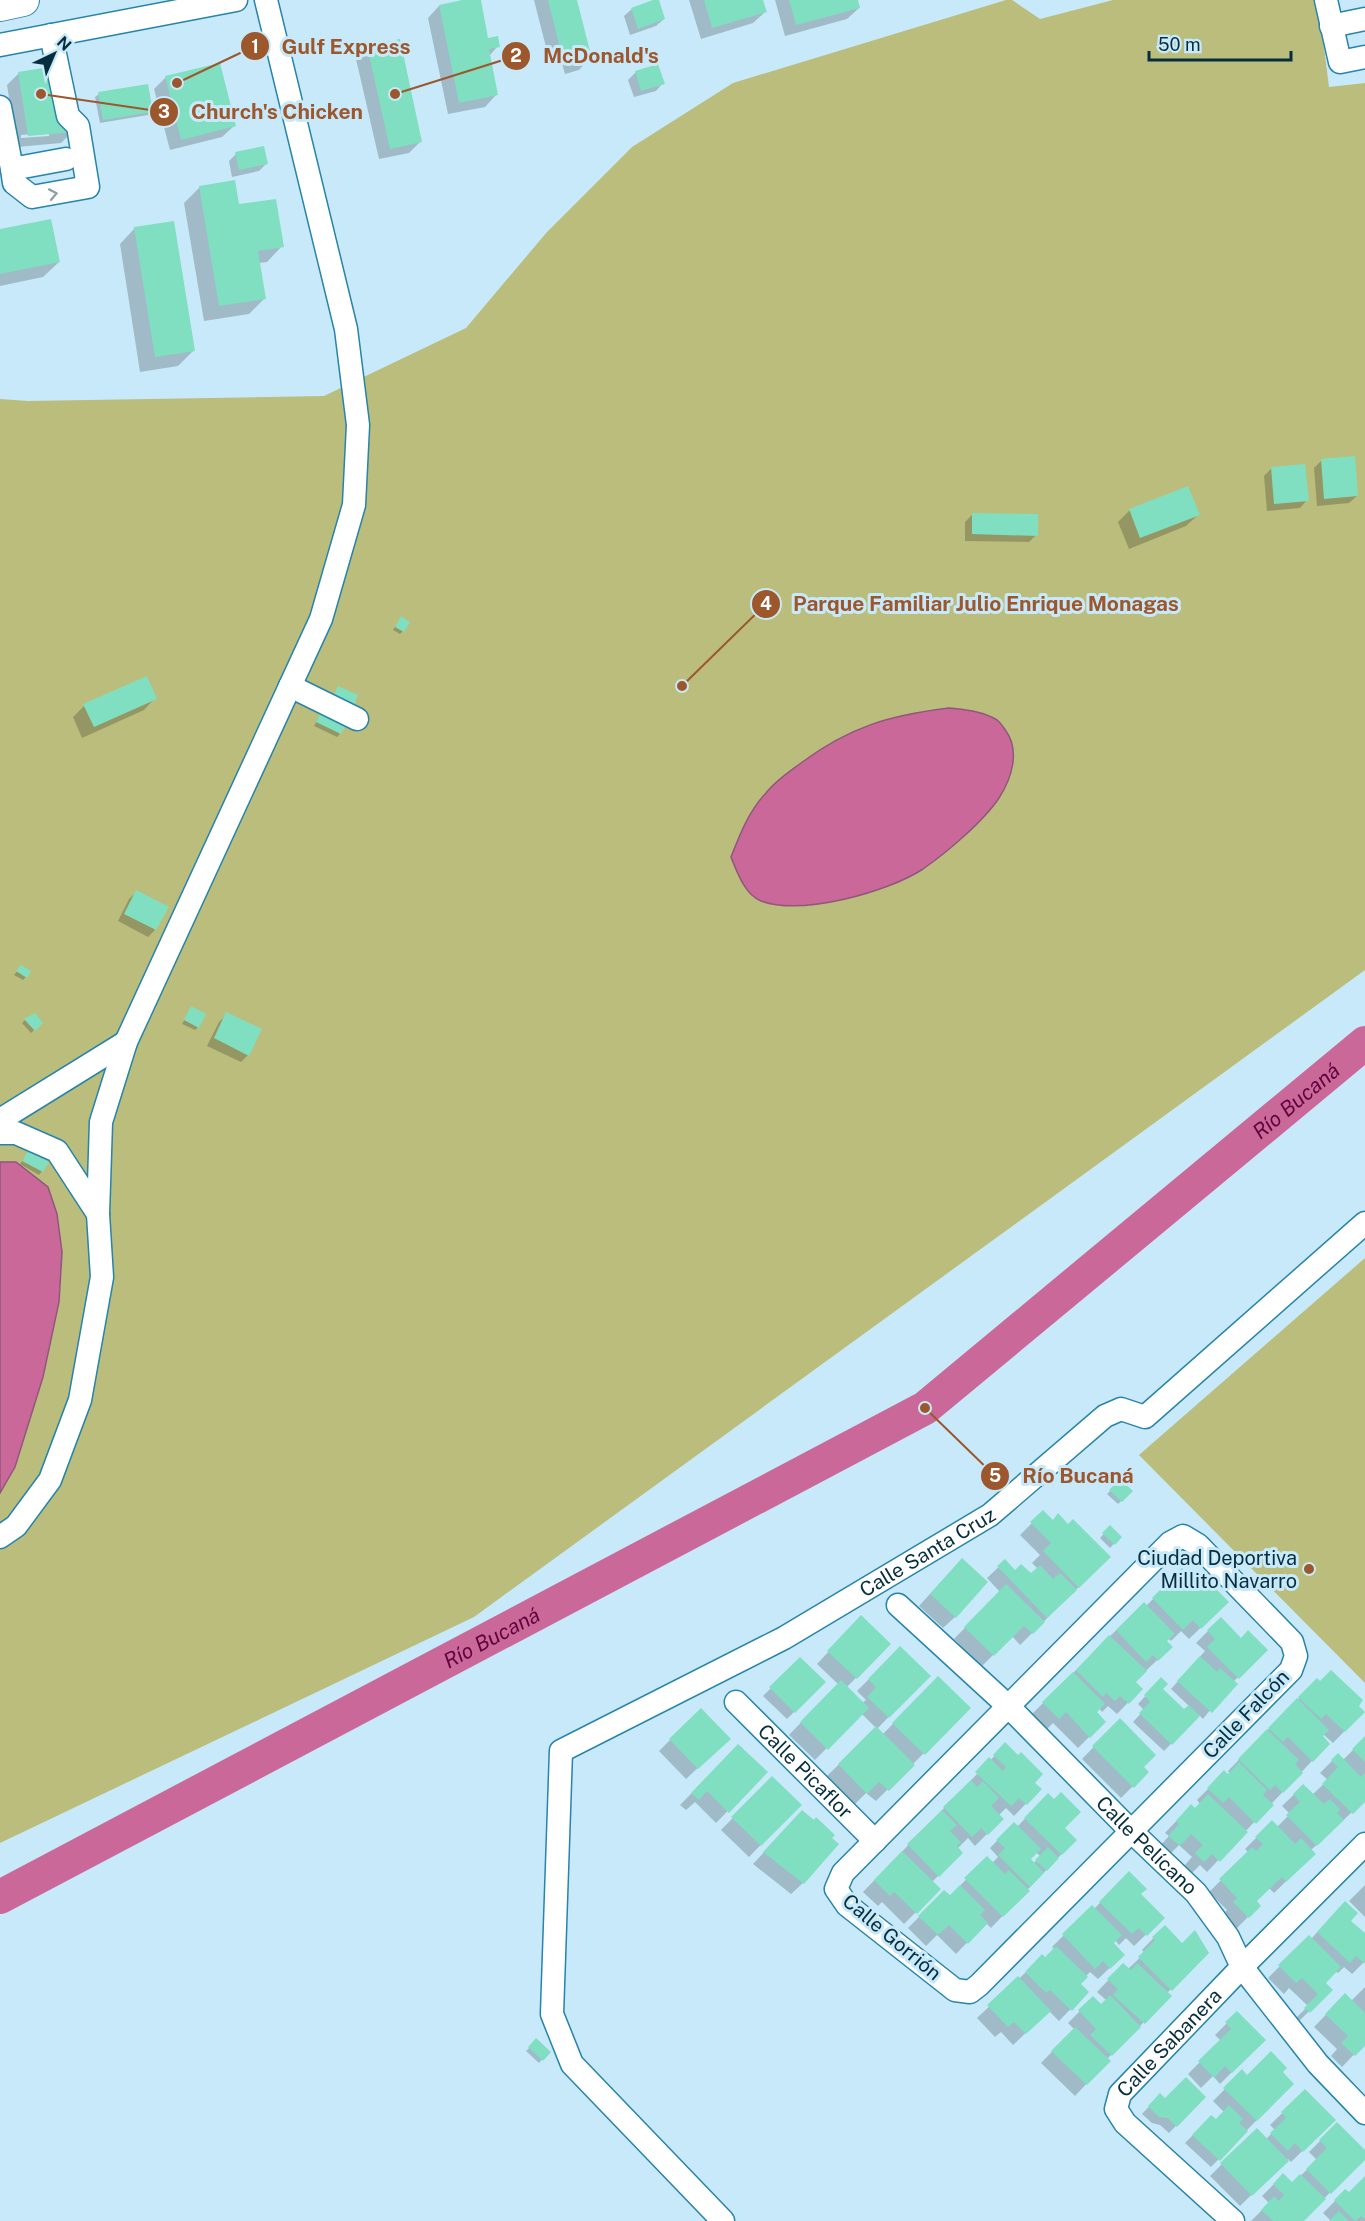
<svg xmlns="http://www.w3.org/2000/svg" width="1365" height="2221" font-family="'Public Sans',sans-serif">
	<style>
		.green { fill: #babd7c }
		.water { fill: #ca6999; stroke: #90577e; stroke-width: 1.5 }
		.shadow { fill: #0003; fill-rule: evenodd }
		.lines { fill: none; stroke-linecap: round; stroke-linejoin: round }
		.river { stroke: #ca6999; stroke-width: 34 }
		.building { fill: #80dfc0 }
		.minor-casing { stroke: #2784aa; stroke-width: 25 }
		.highway-casing { stroke: #2784aa; stroke-width: 34 }
		.minor { stroke: #fff; stroke-width: 22 }
		.highway { stroke: #fff; stroke-width: 32 }
		.oneway { stroke: #8fa1a8 }
		.poi-dot { fill: #9c572c; stroke: #c8e9f9; stroke-width: 2 }
		.labels { text-anchor: middle; dominant-baseline: central; stroke-width: 6; stroke-linejoin: round; paint-order: stroke }
		.street-label { font-size: 20px; fill: #072e3e; stroke: #c8e9f9 }
		.poi-label { font-size: 20px; fill: #072e3e; stroke: #c8e9f9; text-anchor: end }
		.water-label { font-size: 21px; font-style: italic; fill: #60033d; stroke: #c8e9f9 }
		.leader { fill: none; stroke: #9c572c; stroke-width: 2 }
		.callout-dot { fill: #9c572c; stroke: #c8e9f9; stroke-width: 2 }
		.mark-label { font-size: 18px; text-anchor: middle; font-weight: bold; fill: #fff }
		.callout-label { font-size: 21px; text-anchor: middle; font-weight: bold; fill: #9c572c; stroke: #c8e9f9; stroke-width: 6; stroke-linejoin: round; paint-order: stroke }
	</style>
	<rect width="100%" height="100%" fill="#c8e9f9"/>
	<path class="green" d="M1006 0H1012L1040 19 1113 0H1318L1329 87 1365 83V970L474 1617 0 1843V399L28 401 324 396 466 328 547 232 632 147 733 83Z
		M1365 1258V1683L1139 1455Z"/>
	<path class="water" d="M949 708C966 710 983 711 997 720 1001 723 1003 727 1006 731 1020 751 1012 778 999 798 983 822 946 853 923 869 888 892 802 916 761 901 745 895 737 872 731 857 740 834 749 811 766 793 775 781 789 772 801 763 849 727 890 715 949 708Z
		M0 1162H16L48 1187 57 1214 62 1252 59 1302 43 1377 15 1467 0 1493Z"/>
	<path class="shadow" d="M469 0H479L487 39 498 46 489 56 496 95 485 107 448 114 428 18 439 6Z
		M534 0H576L590 58 579 70 565 74 561 60 550 63Z
		M689 0H761L765 12 753 23 701 39Z
		M775 0H857L859 8 847 19 785 36Z
		M632 9 664 19 656 26 630 35 624 16Z
		M368 47 421 141 409 153 379 159 356 59Z
		M636 72 663 83 656 91 634 97 628 80Z
		M19 73 59 127 73 131 61 143 17 147 7 85ZM49 133V136L21 138V135Z
		M166 77 234 126 222 137 170 150 154 89Z
		M99 94 151 111 148 115 100 123 95 97Z
		M236 154 266 164 259 171 232 177 229 161Z
		M200 187 238 206 282 246 267 262 259 263 265 298 249 314 204 321 184 203Z
		M135 228 193 351 178 366 140 372 120 244Z
		M0 231 59 262 43 277 0 286Z
		M1322 460 1357 496 1349 503 1317 506 1314 468Z
		M1272 468 1307 500 1300 508 1267 511 1264 476Z
		M1187 488 1198 515 1186 526 1129 549 1118 522 1130 510Z
		M973 514 1036 535 1029 542 965 541V522Z
		M401 618 403 631 400 634 393 630Z
		M155 698 144 710 82 738 73 717 84 706Z
		M321 714 340 734 337 737 314 726Z
		M136 892 155 930 148 937 118 921 129 899Z
		M18 970 26 977 23 980 14 975Z
		M192 1008 198 1027 195 1030 182 1024Z
		M227 1014 248 1055 241 1062 207 1046 219 1022Z
		M25 1020 41 1023 31 1033 22 1023Z
		M28 1152 42 1171 39 1175 20 1164Z
		M1120 1481 1131 1491 1118 1504 1107 1494Z
		M1043 1512 1052 1521 1058 1515 1068 1526 1109 1557 1020 1645 1012 1636 982 1666 954 1639 1000 1592 987 1578 1005 1561 1015 1572 1031 1575 1038 1569 1032 1563 1040 1555 1020 1535Z
		M1110 1527 1120 1537 1110 1548 1100 1538Z
		M1182 1571 1194 1583 1227 1602 1189 1639 1181 1631 1171 1641 1168 1638 1166 1641 1171 1647 1134 1682 1141 1689 1117 1714 1108 1706 1102 1712 1099 1708 1095 1712 1104 1722 1078 1748 1053 1723 1047 1729 1032 1714 1109 1637 1144 1604 1146 1606Z
		M950 1572 955 1617 943 1628 919 1606Z
		M861 1617 889 1644 846 1688 862 1703 866 1700 857 1691 900 1648 928 1676 877 1729 882 1735 938 1678 969 1708 876 1801 866 1793 855 1804 827 1776 876 1728 861 1713 815 1760 789 1735 838 1684 817 1664Z
		M1220 1619 1241 1640 1266 1650 1233 1682 1203 1719 1199 1715 1164 1751 1133 1722 1144 1710 1138 1704 1161 1679V1689L1184 1711 1189 1706 1171 1689 1205 1651 1196 1643Z
		M800 1659 824 1682 787 1719 763 1696Z
		M1306 1691 1357 1706 1363 1712 1333 1743 1323 1734 1321 1736 1328 1744 1207 1872 1200 1865 1192 1873 1184 1866 1192 1857 1179 1845 1167 1857 1158 1848 1169 1836 1165 1833 1180 1817 1194 1809 1200 1804 1197 1800 1213 1784 1230 1774 1228 1771Z
		M1120 1720 1142 1767 1147 1772 1121 1798 1082 1759Z
		M1365 1738V1800L1310 1851 1314 1854 1274 1893 1269 1888 1255 1902 1259 1906 1236 1929 1222 1915 1227 1910 1209 1892 1249 1853 1245 1849 1256 1838 1277 1827 1290 1814 1282 1806 1303 1786 1312 1795 1328 1780 1320 1773 1338 1755 1343 1760Z
		M670 1740 717 1750 686 1779 659 1751Z
		M1005 1745 1033 1783 1040 1789 1014 1816 1006 1808 998 1816 1002 1819 975 1846 968 1838 957 1849 961 1853 932 1882 939 1889 904 1924 882 1902 878 1906 863 1892Z
		M738 1746 766 1772 716 1823 695 1802 686 1810 680 1805Z
		M772 1778 799 1805 749 1857 721 1830Z
		M1048 1795 1054 1801 1063 1828 1075 1840 991 1928 986 1923 956 1954 937 1935 926 1946 908 1928 944 1892 949 1897 987 1858 992 1863 998 1857 990 1848 1014 1824 1017 1827ZM1036 1852 1040 1856 1033 1864 1029 1859Z
		M791 1823 803 1883 791 1894 753 1864Z
		M1129 1873 1139 1894 1163 1918 1134 1946 1126 1938 1119 1945 1115 1940 1112 1943 1123 1955 1098 1979 1090 1972 1085 1977 1079 1984 1087 1992 1059 2021 1049 2011 1013 2045 1001 2032 995 2037 977 2018 1042 1957 1045 1959 1055 1950 1052 1947 1092 1907 1094 1909Z
		M1365 1885V1917L1349 1901Z
		M1334 1914 1349 1921 1365 1935V1961L1352 1974 1344 1967 1338 1973 1335 1971 1323 1983 1331 1990 1297 2023 1294 2020 1308 2006 1289 1988 1284 1994 1268 1978 1309 1937 1311 1939Z
		M1164 1927 1182 1945 1207 1953 1167 1993 1170 1996 1106 2060 1108 2061 1075 2096 1041 2063 1074 2029 1068 2023 1093 1998 1101 2006 1106 2000 1097 1992 1123 1965 1128 1969 1145 1953 1142 1950Z
		M1365 1987V2043L1342 2067 1331 2056 1337 2049 1314 2027 1345 1995 1351 2001Z
		M1237 2013 1264 2040 1220 2084 1213 2076 1201 2088 1188 2074 1221 2041 1215 2035Z
		M536 2041 548 2052 539 2063 526 2051Z
		M1242 2072 1247 2077 1281 2072 1292 2084 1211 2167 1185 2143 1211 2117 1216 2121 1224 2112 1213 2101Z
		M1305 2091 1334 2120 1291 2162 1288 2159 1240 2206 1210 2176 1256 2130 1266 2139 1275 2130 1270 2125Z
		M1160 2095 1165 2100 1204 2097 1169 2133 1160 2125 1152 2123 1142 2114Z
		M1337 2124 1365 2152V2157L1302 2221H1251L1269 2203 1262 2196 1283 2175 1292 2184 1317 2160 1309 2152Z
		M1365 2178V2221H1331L1323 2213 1345 2191 1348 2194Z"/>
	<g class="lines">
		<path class="river" id="s1" d="M0 1897 925 1408 1365 1043"/>
	</g>
	<path class="building" d="M462 0H481L488 38 498 36 500 47 489 49 498 95 459 103 439 5Z
		M548 0H577L592 59 576 63 572 49 561 52Z
		M653 0H659L665 19 638 29 631 8Z
		M704 0H763L767 12 712 28Z
		M789 0H858L860 8 796 25Z
		M400 39 422 142 390 149 367 46Z
		M220 63 236 126 181 140 165 76Z
		M658 64 665 84 641 91 635 71Z
		M49 67 61 126 73 124 74 132 28 136 18 72Z
		M148 84 153 112 103 120 98 92Z
		M264 146 268 164 239 170 235 152Z
		M235 180 239 204 276 199 284 247 258 251 266 299 219 306 199 186Z
		M51 219 60 262 0 274V229Z
		M174 221 195 351 155 357 134 227Z
		M1355 456 1358 496 1324 499 1321 459Z
		M1305 464 1309 501 1274 504 1271 467Z
		M1188 486 1200 515 1140 538 1129 509Z
		M972 513 1038 514V536L972 534Z
		M401 616 410 622 404 632 395 627Z
		M147 676 157 699 94 727 83 704Z
		M338 686 358 695 354 705 333 697Z
		M321 712 346 725 341 734 316 722Z
		M136 890 169 907 156 930 124 914Z
		M21 965 31 971 27 978 16 971Z
		M191 1006 206 1014 199 1028 184 1020Z
		M226 1012 262 1029 249 1056 214 1038Z
		M35 1013 43 1023 35 1031 24 1019Z
		M28 1151 49 1162 43 1172 22 1161Z
		M1120 1479 1133 1491 1122 1502 1109 1490Z
		M1043 1510 1053 1520 1058 1513 1068 1524 1073 1519 1111 1557 1079 1588 1043 1551 1051 1543 1030 1522Z
		M1110 1525 1122 1537 1115 1545 1102 1533Z
		M962 1558 988 1582 956 1618 930 1594Z
		M1005 1559 1015 1570 1021 1564 1031 1573 1040 1565 1053 1579 1060 1573 1077 1590 1047 1618 997 1566Z
		M1182 1568 1194 1581 1201 1574 1229 1602 1201 1629 1193 1620 1183 1630 1152 1598Z
		M1006 1584 1045 1622 1033 1634 1024 1626 994 1656 964 1627Z
		M1144 1602 1175 1634 1167 1641 1173 1647 1158 1661 1153 1655 1146 1662 1116 1630Z
		M861 1615 891 1644 857 1679 827 1651Z
		M1221 1617 1241 1638 1248 1630 1268 1650 1239 1679 1207 1647 1215 1639 1207 1630Z
		M1109 1635 1147 1671 1136 1682 1143 1689 1129 1704 1120 1696 1115 1701 1106 1693 1103 1697 1076 1670Z
		M900 1646 931 1676 889 1718 867 1697 876 1687 868 1679Z
		M1200 1656 1217 1672 1220 1668 1238 1684 1212 1713 1177 1681Z
		M800 1657 826 1682 795 1713 769 1687Z
		M1331 1670 1363 1700 1359 1706 1365 1712 1345 1732 1326 1714 1321 1719 1298 1697 1317 1678 1320 1681Z
		M1073 1672 1105 1704 1097 1712 1106 1722 1090 1738 1066 1712 1059 1719 1042 1702Z
		M938 1676 971 1708 925 1755 892 1723Z
		M1161 1677 1168 1684 1163 1689 1184 1709 1189 1705 1200 1716 1172 1745 1139 1713 1150 1702 1144 1695Z
		M841 1680 869 1708 828 1750 800 1722Z
		M1297 1698 1329 1730 1323 1736 1330 1744 1313 1762 1288 1737 1283 1742 1268 1728Z
		M701 1708 731 1739 698 1769 669 1739Z
		M1120 1718 1156 1755 1144 1767 1149 1772 1134 1788 1092 1746Z
		M876 1726 915 1765 889 1791 879 1782 867 1794 838 1764Z
		M1267 1729 1299 1760 1295 1764 1303 1773 1283 1793 1275 1785 1270 1790 1238 1759Z
		M1365 1736V1762L1352 1749Z
		M1005 1742 1018 1755 1021 1752 1043 1774 1035 1783 1042 1789 1027 1805 1019 1798 1011 1806 975 1772 989 1757 1003 1771 1006 1767 993 1755Z
		M738 1744 768 1772 729 1813 707 1791 699 1800 691 1793Z
		M1338 1753 1361 1777 1365 1773V1802L1353 1814 1322 1784 1338 1767 1331 1760Z
		M1239 1762 1267 1790 1263 1795 1274 1805 1256 1824 1229 1797 1223 1803 1207 1788 1224 1770 1228 1774Z
		M772 1776 802 1805 761 1846 731 1817Z
		M971 1780 977 1787 983 1781 999 1798 991 1806 1004 1819 988 1835 981 1828 972 1837 943 1807Z
		M1303 1784 1324 1804 1330 1799 1340 1809 1337 1813 1344 1820 1317 1846 1286 1815 1300 1802 1293 1794Z
		M1061 1792 1081 1812 1065 1828 1077 1840 1062 1855 1024 1818 1048 1793 1054 1799Z
		M1208 1794 1248 1832 1220 1862 1212 1854 1204 1862 1195 1853 1203 1845 1191 1834 1180 1846 1168 1836 1179 1824 1176 1821 1191 1804 1195 1808Z
		M802 1810 814 1820 816 1817 835 1835 832 1838 839 1844 804 1884 763 1852Z
		M942 1810 957 1825 950 1831 961 1842 957 1846 963 1853 939 1877 907 1844Z
		M1272 1820 1295 1844 1301 1838 1316 1854 1286 1882 1282 1877 1257 1901 1261 1906 1249 1918 1233 1902 1237 1898 1219 1879 1252 1847 1256 1851 1263 1844 1255 1837Z
		M1014 1822 1041 1849 1031 1859 1044 1873 1030 1887 998 1855 1005 1848 996 1840Z
		M1048 1847 1059 1858 1047 1871 1035 1860Z
		M902 1851 941 1889 917 1914 894 1892 890 1896 874 1880Z
		M987 1856 1005 1874 1009 1870 1030 1891 1003 1917 964 1878Z
		M1129 1871 1147 1889 1141 1894 1165 1918 1147 1936 1139 1928 1132 1934 1099 1902Z
		M960 1885 985 1910 980 1915 988 1923 968 1944 949 1925 938 1935 918 1916 944 1890 950 1895Z
		M1345 1901 1358 1913 1351 1921 1365 1933V1964L1356 1956 1350 1963 1317 1932Z
		M1092 1905 1122 1935 1114 1943 1125 1955 1110 1969 1103 1961 1095 1969 1062 1934Z
		M1165 1925 1182 1943 1195 1930 1209 1953 1172 1991 1138 1957 1155 1940 1152 1937Z
		M1309 1935 1341 1967 1326 1983 1333 1990 1310 2013 1304 2008 1318 1994 1302 1978 1296 1983 1278 1965Z
		M1056 1946 1088 1977 1081 1984 1089 1992 1072 2011 1050 1990 1046 1993 1025 1972 1042 1954 1045 1957Z
		M1123 1963 1131 1970 1137 1963 1172 1996 1145 2024 1113 1995 1118 1989 1107 1979Z
		M1018 1976 1051 2011 1026 2034 1014 2022 1008 2027 987 2005Z
		M1345 1993 1365 2013V2046L1355 2056 1341 2043 1348 2036 1325 2014Z
		M1110 1995 1141 2027 1112 2056 1090 2035 1096 2029 1078 2010 1093 1996 1101 2004Z
		M1237 2011 1266 2040 1232 2073 1225 2066 1214 2078 1198 2061 1231 2029 1225 2022Z
		M1075 2027 1111 2061 1087 2085 1051 2051Z
		M536 2038 551 2052 543 2061 528 2047Z
		M1271 2051 1287 2068 1283 2072 1294 2084 1257 2121 1223 2088 1242 2069 1247 2075Z
		M1186 2077 1206 2097 1177 2127 1168 2118 1159 2117 1148 2106 1160 2093 1165 2098Z
		M1305 2089 1336 2120 1303 2152 1295 2143 1288 2151 1270 2133 1286 2118 1281 2112Z
		M1229 2105 1243 2119 1239 2123 1248 2131 1220 2161 1192 2135 1211 2115 1216 2119Z
		M1337 2122 1365 2150V2160L1331 2194 1306 2169 1327 2148 1319 2140Z
		M1257 2128 1289 2161 1252 2196 1220 2163Z
		M1283 2173 1292 2182 1300 2174 1326 2199 1304 2221H1273L1261 2210 1274 2196 1279 2201 1284 2195 1273 2184Z
		M1365 2176V2219L1361 2216 1355 2221 1334 2200 1345 2189 1349 2192Z
		M1339 2211 1349 2221H1329Z"/>
	<g class="lines">
		<g class="minor-casing">
			<g id="minor">
				<path d="M1326 0 1340 62 1365 57"/>
				<path d="M1331 26 1365 19"/>
				<path d="M0 45 236 0"/>
				<path d="M0 107 12 169 66 159"/>
				<path d="M12 169 14 183 32 197 88 187 78 126 68 116 51 35"/>
				<path d="M290 686 357 719"/>
				<path d="M0 1120 126 1042"/>
				<path d="M0 1133H16L57 1151 98 1214"/>
				<path d="M1183 1536 1198 1545 1292 1642 1296 1656 1291 1670 979 1985 970 1992 955 1990 847 1905 836 1889 843 1873 1170 1543Z"/>
				<path d="M0 1537 16 1526 50 1480 80 1400 102 1277 98 1214 101 1122 126 1042 321 619 354 505 358 425 346 329 266 0"/>
				<path id="s2" d="M898 1605 1008 1706 1131 1831 1196 1893 1228 1937 1242 1967 1318 2064 1365 2113"/>
				<path id="s3" d="M736 1702 875 1841"/>
				<path id="s4" d="M723 2221 572 2064 552 2014 561 1751 784 1638 990 1515 1105 1416 1121 1409 1145 1417 1365 1223"/>
				<path id="s5" d="M1233 2221 1125 2123 1116 2109 1120 2094 1242 1967 1365 1844"/>
			</g>
		</g>
		<g class="highway-casing">
			<path id="highway" d="M0 5 23 0"/>
		</g>
		<use href="#minor" class="minor"/>
		<use href="#highway" class="highway"/>
	</g>
	<defs><path id="oneway-chevron" d="M-2-3.5L2.5 0L-2 3.5" fill="none" stroke-width="1.6" stroke-linecap="round" stroke-linejoin="round" transform="scale(1.5)"/></defs>
	<use class="oneway" href="#oneway-chevron" transform="translate(53 194) rotate(-11)"/>
	<circle class="poi-dot" cx="1309" cy="1569" r="6"/>
	<g class="labels">
		<g class="street-label">
			<text stroke="none"><textPath href="#s4" startOffset="952">Calle Santa Cruz</textPath></text>
			<text transform="translate(1246 1714) rotate(-46)">Calle Falcón</text>
			<text stroke="none"><textPath href="#s3" startOffset="98">Calle Picaflor</textPath></text>
			<text stroke="none"><textPath href="#s2" startOffset="346">Calle Pelícano</textPath></text>
			<text transform="translate(892 1937) rotate(40)">Calle Gorrión</text>
			<text stroke="none"><textPath href="#s5" startOffset="249">Calle Sabanera</textPath></text>
		</g>
		<g class="poi-label">
			<text x="1297" y="1558">Ciudad Deportiva<tspan x="1297" dy="23">Millito Navarro</tspan></text>
		</g>
		<g class="water-label">
			<text stroke="none"><textPath href="#s1" startOffset="1528">Río Bucaná</textPath></text>
			<text stroke="none"><textPath href="#s1" startOffset="556">Río Bucaná</textPath></text>
		</g>
	</g>
	<path class="leader" d="M177 83L255 46M395 94L516 56M41 94L164 112M682 686L766 604M925 1408L995 1476"/>
	<g class="callout-dot">
		<circle cx="177" cy="83" r="6"/>
		<circle cx="395" cy="94" r="6"/>
		<circle cx="41" cy="94" r="6"/>
		<circle cx="682" cy="686" r="6"/>
		<circle cx="925" cy="1408" r="6"/>
		<circle cx="255" cy="46" r="15"/>
		<circle cx="516" cy="56" r="15"/>
		<circle cx="164" cy="112" r="15"/>
		<circle cx="766" cy="604" r="15"/>
		<circle cx="995" cy="1476" r="15"/>
	</g>
	<g class="mark-label">
		<text x="255" y="53">1</text>
		<text x="516" y="62">2</text>
		<text x="164" y="118">3</text>
		<text x="766" y="610">4</text>
		<text x="995" y="1482">5</text>
	</g>
	<g class="callout-label">
		<text x="346" y="54">Gulf Express</text>
		<text x="601" y="63">McDonald's</text>
		<text x="277" y="119">Church's Chicken</text>
		<text x="986" y="611">Parque Familiar Julio Enrique Monagas</text>
		<text x="1078" y="1483">Río Bucaná</text>
	</g>
	<g transform="translate(54 54) rotate(44)" stroke="#c8e9f9" stroke-width="4.5" paint-order="stroke">
	<path d="M0-4.5L10 22L0 15L-10 22Z" fill="#072e3e"/>
	<text y="-9" font-size="16" font-weight="bold" text-anchor="middle" fill="#072e3e">N</text>
	</g>
	<path d="M1149 51v9h142v-9" fill="none" stroke="#072e3e" stroke-width="3"/>
	<text x="1158" y="51" font-size="18" fill="#072e3e" stroke="#c8e9f9" stroke-width="4.5" paint-order="stroke">50 m</text>
</svg>
